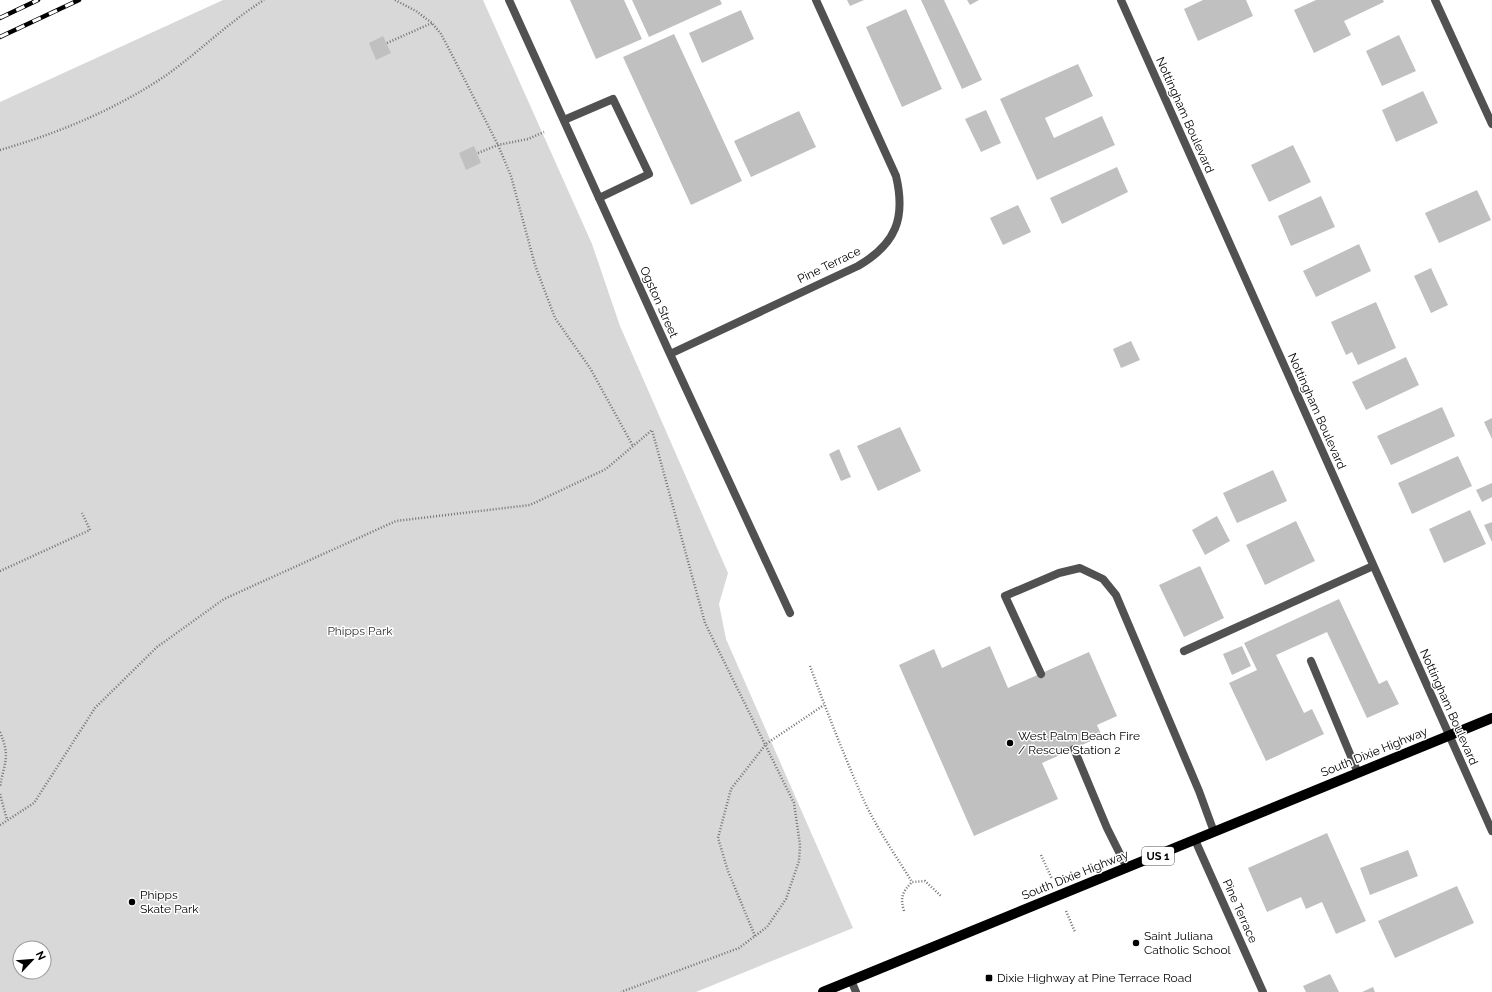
<svg xmlns="http://www.w3.org/2000/svg" width="1492" height="992" font-family="Raleway,sans-serif">
	<style>
		.green { fill: #d8d8d8; fill-rule: evenodd }
		.building { fill: #c0c0c0 }
		.lines { fill: none; stroke-linecap: round; stroke-linejoin: round }
		.path { stroke: #737373; stroke-width: 2.5; stroke-dasharray: 1 2; stroke-linecap: butt }
		.service { stroke: #515151; stroke-width: 8 }
		.minor { stroke: #515151; stroke-width: 8 }
		.tertiary { stroke: #515151; stroke-width: 8 }
		.primary { stroke: #000; stroke-width: 10 }
		.rail-casing { stroke: #000; stroke-width: 4.5 }
		.rail { stroke: #fff; stroke-width: 3; stroke-dasharray: 9; stroke-linecap: butt }
		.poi-dot { fill: #000; stroke: #fff; stroke-width: 1.5 }
		.labels { text-anchor: middle; dominant-baseline: central; stroke-width: 3; stroke-linejoin: round; paint-order: stroke }
		.shield { fill: #fff; stroke: #4c4c4c; stroke-width: 1 }
		.shield-label { font-size: 11px; font-weight: bold; fill: #000 }
		.street-label { font-size: 12px; fill: #000; stroke: #fff }
		.park-label { font-size: 12px; fill: #2f2f2f; stroke: #fff }
		.poi-label { font-size: 12px; fill: #000; stroke: #fff; text-anchor: start }
	</style>
	<rect width="100%" height="100%" fill="#fff"/>
	<path class="green" d="M223 0H483L592 244 620 326 728 573 719 604 726 639 853 928 696 992H0V102ZM20 948H44V972H20Z"/>
	<path class="building" d="M570 0H624L642 39 596 59Z
		M632 0H720L722 4 649 37Z
		M847 0H864L850 6Z
		M921 0H944L982 80 962 89Z
		M967 0H979L970 5Z
		M1203 0H1246L1253 16 1198 41 1184 9Z
		M1316 0H1383L1384 2 1344 21 1351 35 1314 53 1294 10Z
		M906 9 942 89 902 107 866 27Z
		M741 10 754 39 702 63 689 33Z
		M674 34 742 181 691 205 623 57Z
		M1399 35 1416 71 1382 86 1366 51Z
		M383 36 391 53 376 60 369 43Z
		M1078 64 1093 96 1045 118 1054 138 1102 116 1115 145 1037 180 1000 99Z
		M1423 91 1438 123 1396 142 1382 110Z
		M986 110 1001 143 981 152 965 119Z
		M799 111 816 147 751 177 734 141Z
		M1293 145 1311 182 1269 202 1251 165Z
		M474 146 481 163 466 170 459 153Z
		M1117 167 1128 192 1062 224 1050 198Z
		M1477 190 1491 220 1439 243 1425 213Z
		M1321 196 1335 227 1291 246 1278 216Z
		M1018 205 1031 232 1003 245 990 218Z
		M1359 244 1371 271 1316 297 1303 271Z
		M1431 268 1448 305 1431 313 1414 276Z
		M1376 302 1396 348 1358 365 1352 352 1346 355 1331 322Z
		M1131 341 1140 360 1121 368 1113 349Z
		M1406 357 1419 385 1366 410 1352 382Z
		M1442 407 1455 436 1391 465 1377 436Z
		M1492 418V439L1484 422Z
		M900 427 921 471 878 491 857 446Z
		M839 449 851 477 841 481 829 454Z
		M1458 456 1472 486 1412 514 1398 483Z
		M1273 470 1287 501 1237 523 1223 493Z
		M1492 483V497L1482 502 1476 490Z
		M1470 510 1486 544 1444 563 1429 529Z
		M1217 516 1230 541 1205 555 1192 530Z
		M1296 521 1315 561 1265 585 1246 545Z
		M1492 522V542L1484 525Z
		M1200 566 1224 618 1184 637 1159 585Z
		M1339 599 1379 684 1387 680 1399 704 1367 718 1327 632 1276 655 1304 713 1312 709 1324 734 1266 761 1229 683 1257 670 1244 643Z
		M990 646 1008 688 1089 652 1117 716 1097 725 1102 736 1042 763 1058 799 974 836 899 665 934 649 942 668Z
		M1242 646 1251 666 1232 675 1223 654Z
		M1327 833 1366 921 1336 934 1322 902 1306 909 1301 897 1267 912 1248 868Z
		M1408 850 1418 876 1370 895 1360 868Z
		M1457 886 1474 923 1395 958 1378 921Z
		M1330 974 1339 992H1306L1303 986Z
		M1373 987 1375 992H1362Z"/>
	<g class="lines">
		<path class="path" d="M395 0 416 11 432 23 441 34 450 51 498 145 511 176 535 265 555 318 590 368 633 446
			M387 43 432 23
			M0 150C59 133 117 109 168 74 201 50 229 22 264 0
			M478 153 498 145 528 139 544 132
			M0 571 90 530 82 513
			M810 666C827 712 845 758 865 803 878 830 896 856 912 882L925 881 942 897
			M0 732C11 758 4 762 0 787
			M0 794 7 820
			M0 825 34 803 95 708 157 647 224 599 396 521 530 505 606 469 652 430 705 623 794 803 800 845 799 861 786 899 767 927 739 948 621 992
			M1041 855 1052 879
			M904 911C900 898 902 892 912 882
			M1066 911 1075 932
			M755 936 728 871 718 838 731 789 766 744 824 705"/>
		<path class="service" d="M564 120 613 99 649 174 599 198
			M1184 651 1373 566
			M1311 661 1358 773
			M1041 674 1005 596 1059 573 1080 568 1103 579 1116 595 1199 791 1214 832
			M1074 749 1107 828 1127 868
			M851 980 856 992"/>
		<path class="minor" d="M509 0 670 354 790 613
			M1435 0 1492 124
			M670 354 858 266C896 244 906 218 896 176L816 0
			M1195 840 1263 992"/>
		<path class="tertiary" d="M1121 0 1492 831"/>
		<path class="primary" d="M823 992 1492 718"/>
		<g class="rail-casing">
			<path id="rail" d="M0 18 38 0
				M0 37 79 0"/>
		</g>
		<use href="#rail" class="rail"/>
	</g>
	<g class="poi-dot">
		<circle cx="1010" cy="743" r="4"/>
		<circle cx="132" cy="902" r="4"/>
		<circle cx="1136" cy="943" r="4"/>
		<rect x="985" y="974" width="8" height="8" rx="2"/>
	</g>
	<g class="labels">
		<rect class="shield" x="1142" y="847" width="32" height="18" rx="3"/>
		<g class="shield-label">
			<text x="1158" y="856">US 1</text>
		</g>
		<g class="street-label">
			<text transform="translate(1185 115) rotate(66)">Nottingham Boulevard</text>
			<text transform="translate(829 265) rotate(-26)">Pine Terrace</text>
			<text transform="translate(659 302) rotate(66)">Ogston Street</text>
			<text transform="translate(1317 411) rotate(66)">Nottingham Boulevard</text>
			<text transform="translate(1449 707) rotate(66)">Nottingham Boulevard</text>
			<text transform="translate(1374 752) rotate(-22)">South Dixie Highway</text>
			<text transform="translate(1075 875) rotate(-22)">South Dixie Highway</text>
			<text transform="translate(1240 911) rotate(66)">Pine Terrace</text>
		</g>
		<g class="park-label">
			<text x="360" y="631">Phipps Park</text>
		</g>
		<g class="poi-label">
			<text x="1018" y="736">West Palm Beach Fire<tspan x="1018" dy="14">/ Rescue Station 2</tspan></text>
			<text x="140" y="895">Phipps<tspan x="140" dy="14">Skate Park</tspan></text>
			<text x="1144" y="936">Saint Juliana<tspan x="1144" dy="14">Catholic School</tspan></text>
			<text x="997" y="978">Dixie Highway at Pine Terrace Road</text>
		</g>
	</g>
	<g transform="translate(32 960) rotate(64)"><circle r="19" fill="#ffffff" stroke="#999999"/>
	<path d="M0-3L7 15L0 10L-7 15Z" fill="#000000"/>
	<text y="-6" font-size="11" font-weight="bold" text-anchor="middle" fill="#000000">N</text>
	</g>
</svg>
